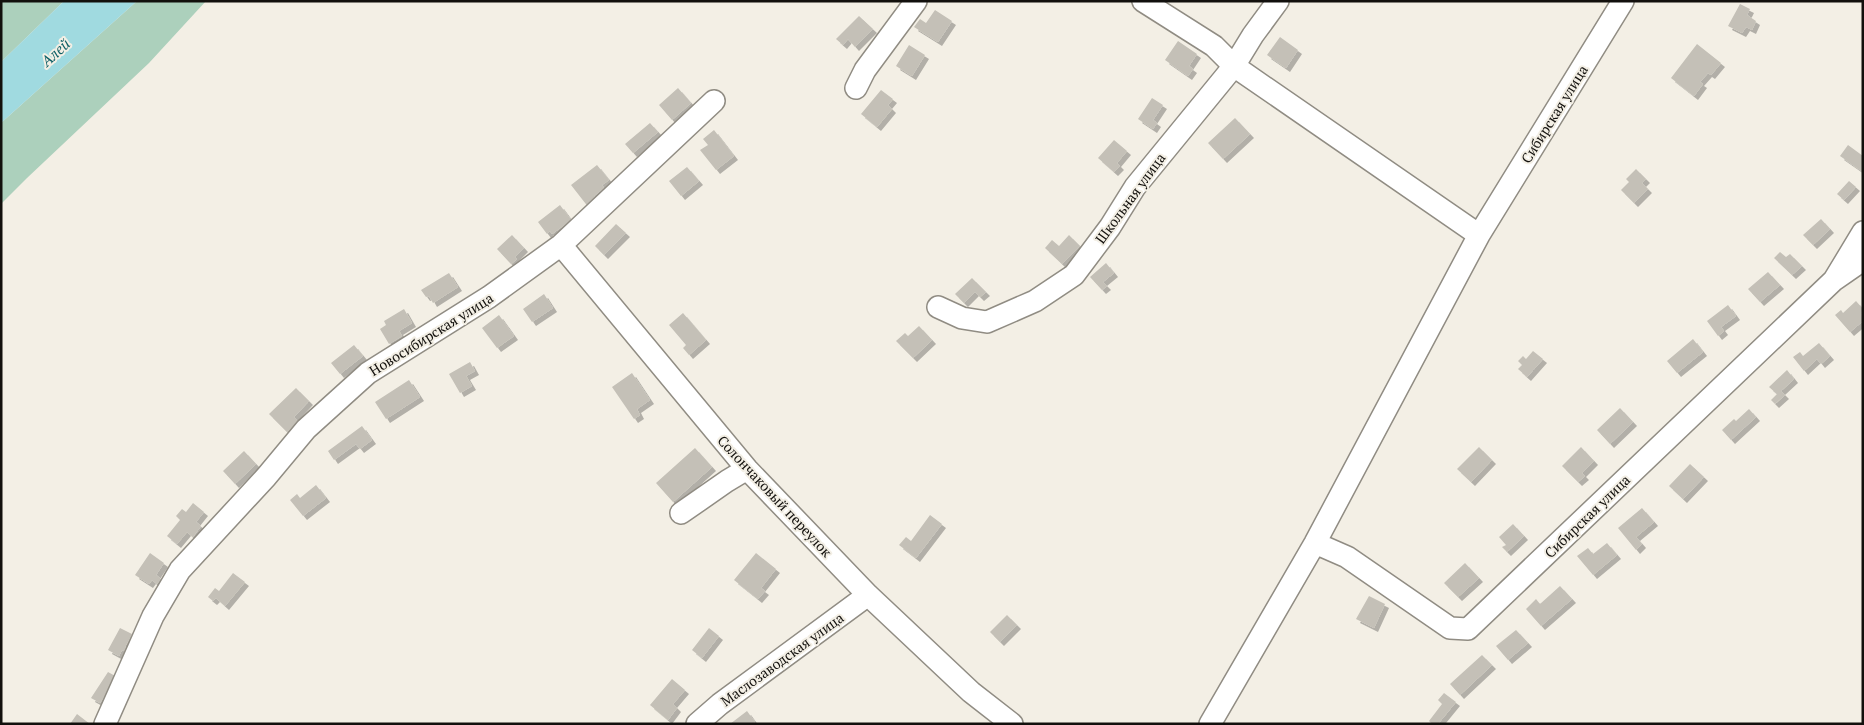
<svg xmlns="http://www.w3.org/2000/svg" width="1864" height="725" font-family="'PT Serif',serif">
	<style>
		.green { fill: #acd0bc }
		.water { fill: #a0dae0 }
		.building { fill: #c4c0b7; filter: url(#shadow) }
		.lines { fill: none; stroke-linecap: round; stroke-linejoin: round }
		.minor-casing { stroke: #908c83; stroke-width: 24 }
		.minor { stroke: #fff; stroke-width: 21 }
		.labels { text-anchor: middle; dominant-baseline: central; stroke-width: 4; stroke-linejoin: round; paint-order: stroke }
		.street-label { font-size: 14px; fill: #12100d; stroke: #f3efe5 }
		.water-label { font-size: 15px; font-style: italic; fill: #0e5f66; stroke: #f3efe5 }
	</style>
	<defs>
		<filter id="shadow"><feDropShadow dx="4" dy="4" stdDeviation="0" flood-color="#0004"/></filter>
	</defs>
	<rect width="100%" height="100%" fill="#f3efe5"/>
	<path class="green" d="M1 1H64L1 62Z
		M137 1H206L149 63 27 178 1 204V123Z"/>
	<path class="water" d="M64 1H137L1 123V62Z"/>
	<path class="building" d="M1740 4 1750 9 1747 15 1756 21 1752 30 1746 27 1742 33 1728 26Z
		M935 10 952 21 938 42 914 27 920 19 926 23Z
		M859 16 873 29 855 47 848 39 843 45 836 39Z
		M1280 37 1298 50 1286 68 1267 55Z
		M1178 41 1197 54 1189 66 1193 69 1188 76 1165 60Z
		M1697 44 1721 63 1711 75 1708 73 1700 82 1703 84 1694 96 1671 78Z
		M909 45 925 55 912 76 896 66Z
		M678 88 691 103 672 120 659 105Z
		M881 90 893 99 888 105 892 109 877 127 861 114Z
		M1152 98 1163 105 1153 120 1157 123 1153 129 1138 119Z
		M1235 118 1250 134 1223 159 1208 143Z
		M650 123 658 132 633 153 625 144Z
		M714 130 734 156 716 170 700 150 708 145 703 139Z
		M1114 140 1127 151 1117 163 1120 166 1114 172 1098 158Z
		M1848 145 1863 156V172L1840 156Z
		M597 165 609 180 602 185 604 188 594 196 598 201 589 208 571 185Z
		M687 167 699 181 681 196 669 181Z
		M1636 169 1646 179 1642 183 1648 189 1634 203 1621 190 1629 182 1626 179Z
		M1849 181 1856 187 1844 200 1837 194Z
		M560 205 571 220 552 234 550 231 547 234 538 222Z
		M1821 219 1830 229 1813 245 1803 235Z
		M616 224 626 233 604 255 595 246Z
		M512 235 524 248 515 257 517 259 511 264 497 249Z
		M1069 235 1080 246 1062 264 1045 248 1052 240 1059 246Z
		M1780 252 1786 257 1790 254 1802 266 1792 275 1774 258Z
		M1106 263 1114 273 1103 282 1107 286 1102 290 1090 277Z
		M1768 272 1780 285 1760 302 1748 289Z
		M449 273 458 287 433 303 429 296 426 297 421 290Z
		M972 278 986 292 980 297 975 292 964 303 955 294Z
		M544 294 553 308 532 322 523 309Z
		M1856 301 1863 309 1861 313 1863 321 1850 332 1835 315 1841 310 1843 313Z
		M1728 305 1736 316 1721 327 1724 331 1718 336 1707 321Z
		M404 309 412 323 399 331 402 336 389 344 380 329 386 325 384 321Z
		M683 313 706 340 689 355 683 348 686 345 669 325Z
		M499 315 514 336 497 348 482 328Z
		M919 326 932 340 913 358 896 341 905 333 908 336Z
		M1693 339 1703 352 1677 373 1667 361Z
		M1819 343 1830 356 1821 364 1817 359 1804 371 1793 357 1800 352 1803 356Z
		M354 345 363 356 340 374 331 363Z
		M1533 351 1543 359 1527 377 1518 369 1522 365 1518 361 1523 356 1526 359Z
		M470 362 475 371 466 376 472 386 460 393 449 374Z
		M1787 370 1794 379 1781 391 1785 395 1775 404 1771 400 1777 394 1769 387Z
		M632 373 650 400 637 409 640 415 634 419 612 387Z
		M409 380 420 397 386 419 375 402Z
		M296 388 309 401 294 417 298 421 287 432 269 414Z
		M1620 408 1633 422 1610 444 1597 430Z
		M1749 409 1756 417 1731 440 1722 430 1734 419 1736 421Z
		M362 426 372 440 360 449 356 444 334 460 328 451Z
		M1479 447 1492 460 1471 482 1457 469Z
		M1581 447 1594 461 1582 473 1585 476 1578 482 1562 466Z
		M695 448 712 467 673 502 656 483Z
		M244 451 256 464 235 484 223 471Z
		M1690 464 1704 477 1683 499 1669 486Z
		M316 485 326 498 303 516 290 500 297 494 300 498Z
		M193 503 204 512 196 522 201 526 193 537 187 532 177 544 167 536 180 520 176 516 182 509 186 512Z
		M1642 508 1654 522 1636 537 1642 544 1636 550 1618 528Z
		M930 515 942 524 916 558 899 545 906 537 911 541Z
		M1513 524 1524 536 1507 552 1502 547 1506 545 1499 537Z
		M1607 543 1617 555 1593 575 1577 556 1588 548 1593 554Z
		M150 553 164 563 156 575 161 579 157 584 152 580 149 584 135 575Z
		M756 553 776 569 761 588 765 591 758 599 734 580Z
		M1465 563 1479 578 1458 597 1444 583Z
		M233 573 245 582 225 606 216 598 213 601 208 597 215 588 219 591Z
		M1560 586 1572 599 1541 626 1526 609 1536 599 1540 604Z
		M1369 596 1385 604 1374 628 1356 619Z
		M1007 615 1017 625 1000 642 990 632Z
		M120 628 132 634 125 647 128 649 126 652 122 650 119 656 108 650Z
		M709 628 719 636 702 658 692 650Z
		M1516 630 1528 643 1508 660 1496 646Z
		M1482 655 1492 665 1460 695 1450 684Z
		M108 672 117 677 100 703 91 698Z
		M672 679 685 690 673 704 677 708 668 720 650 705Z
		M1444 693 1456 702 1438 724H1432L1429 721 1442 704 1438 700Z
		M747 711 755 722 753 724H730Z
		M77 714 90 724H70Z"/>
	<g class="lines">
		<g class="minor-casing">
			<path id="minor" d="M1143 1 1214 46 1234 66 1479 235
				M856 88 865 70 916 1
				M1863 232 1834 280 1863 260
				M561 245 747 469 868 595 971 692 1012 724
				M938 307 962 318 987 322 1035 301 1074 275 1110 227 1135 187 1234 66 1253 35 1278 1
				M681 513 727 481 747 469
				M1315 543 1347 557 1450 628 1468 629 1834 280
				M105 724 153 616 180 570 266 477 306 429 368 373 489 297 561 245 714 101
				M697 724 720 704 868 595
				M1210 724 1315 543 1479 235 1623 1"/>
		</g>
		<use href="#minor" class="minor"/>
	</g>
	<g class="labels">
		<g class="street-label">
			<text transform="translate(1554 114) rotate(-58)">Сибирская улица</text>
			<text transform="translate(1130 198) rotate(-54)">Школьная улица</text>
			<text transform="translate(431 334) rotate(-32)">Новосибирская улица</text>
			<text transform="translate(775 496) rotate(47)">Солончаковый переулок</text>
			<text transform="translate(1587 516) rotate(-44)">Сибирская улица</text>
			<text transform="translate(782 659) rotate(-36)">Маслозаводская улица</text>
		</g>
		<g class="water-label">
			<text transform="translate(55 52) rotate(-43)">Алей</text>
		</g>
	</g>
	<rect width="1864" height="725" fill="none" stroke="#12100d" stroke-width="5"/>
</svg>
